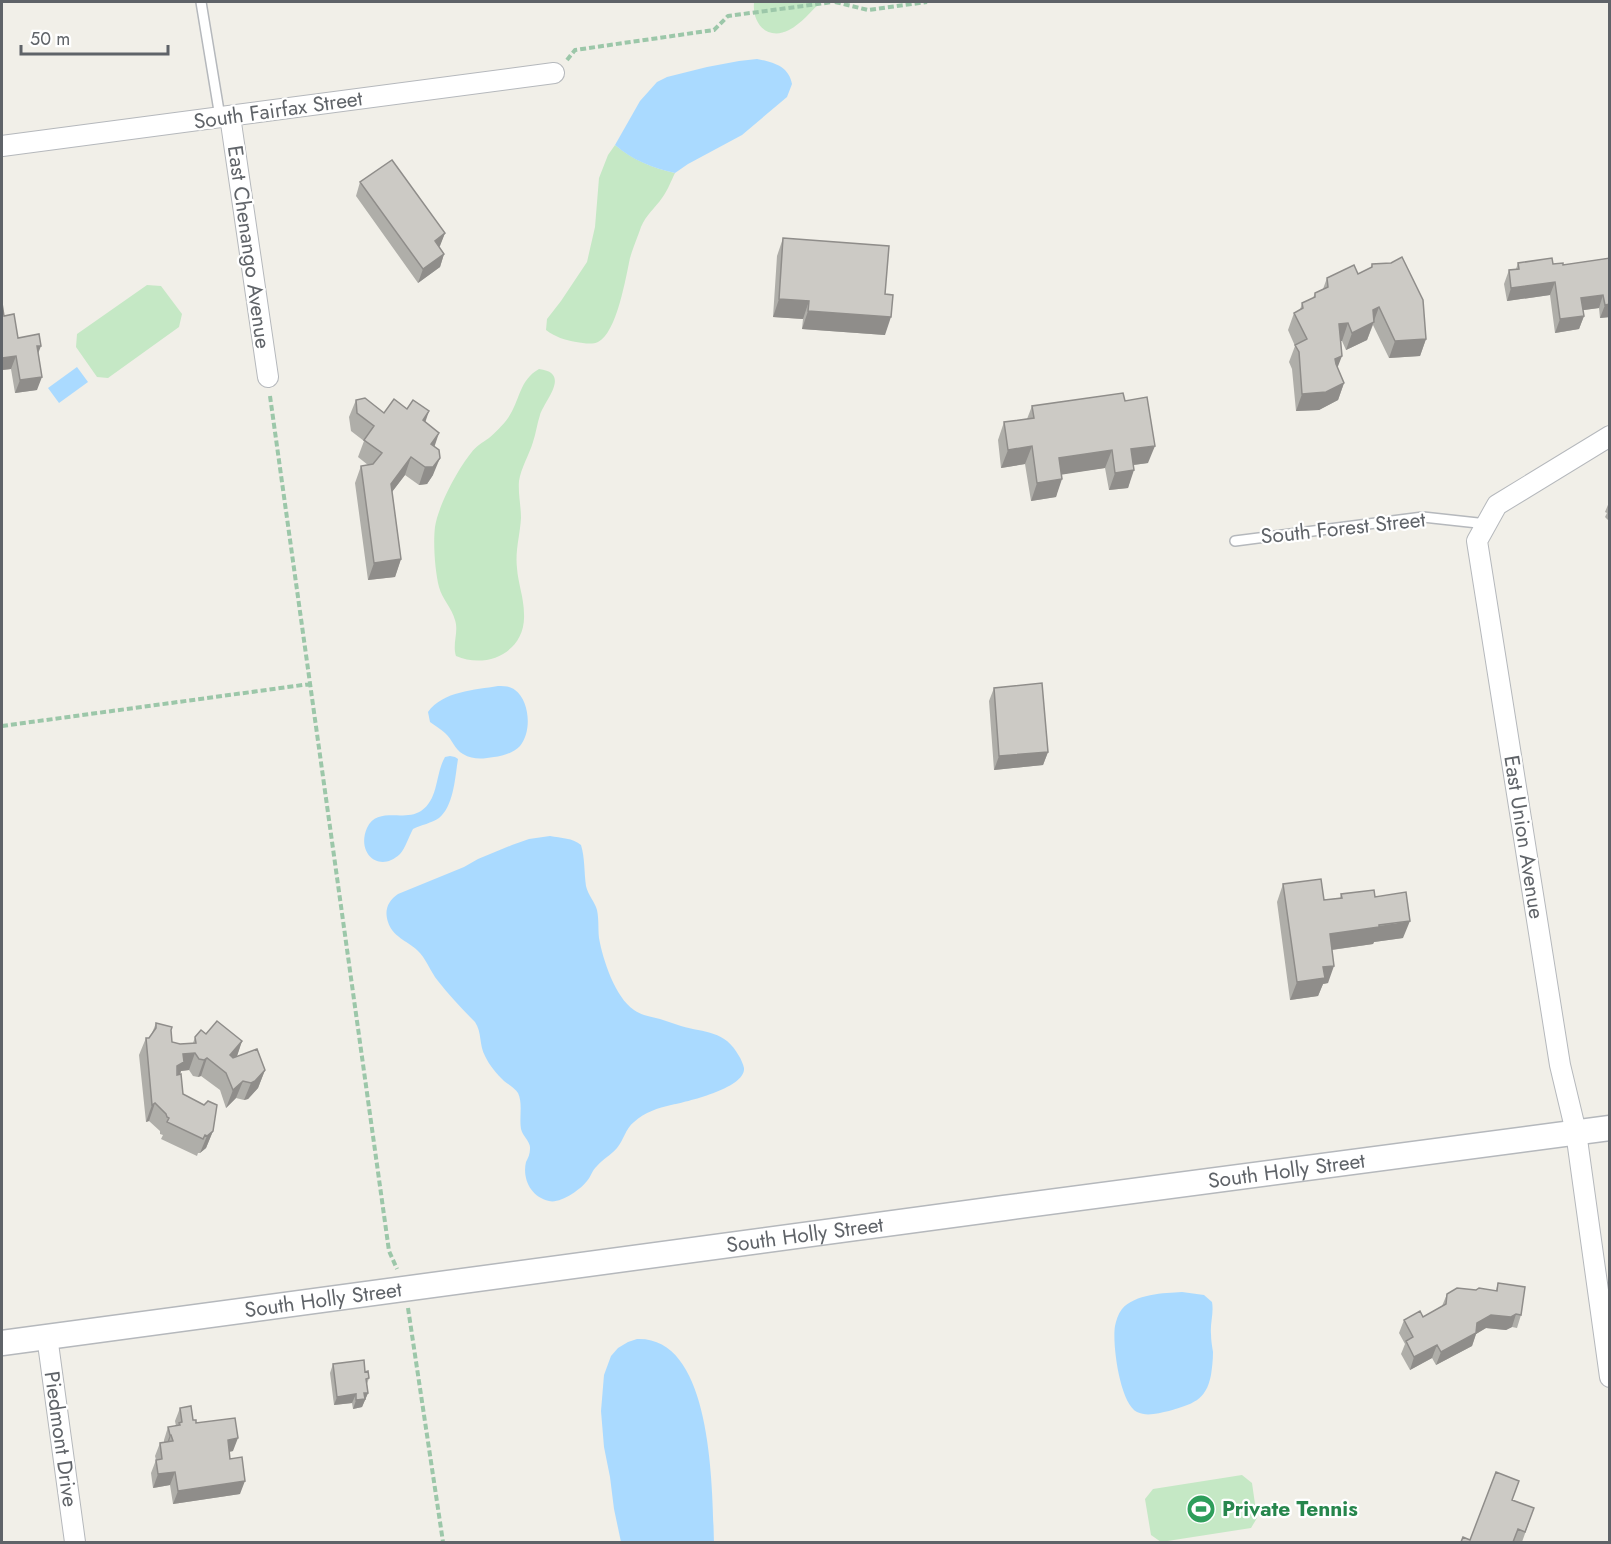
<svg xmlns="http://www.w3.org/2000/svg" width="1611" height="1544" font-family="Jost,sans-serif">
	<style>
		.green { fill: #c5e8c5 }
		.water { fill: #aadaff }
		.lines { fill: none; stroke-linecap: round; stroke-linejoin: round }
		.service-casing { stroke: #b5b8bc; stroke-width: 12 }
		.minor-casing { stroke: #b5b8bc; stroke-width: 22 }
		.tertiary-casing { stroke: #b5b8bc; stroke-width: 27 }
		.path { stroke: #9cc7a9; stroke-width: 4; stroke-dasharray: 6 3; stroke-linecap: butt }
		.service { stroke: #fff; stroke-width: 9 }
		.minor { stroke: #fff; stroke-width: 20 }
		.tertiary { stroke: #fff; stroke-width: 24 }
		.wall { fill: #afaea9 }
		.shaded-wall { fill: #8f8d8a }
		.building { fill: #cccac5; stroke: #8f8d8a; stroke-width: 1.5 }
		.labels { text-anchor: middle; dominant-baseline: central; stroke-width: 4.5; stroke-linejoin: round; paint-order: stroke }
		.street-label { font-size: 21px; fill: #5f6368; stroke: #fff }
		.leisure-label { font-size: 21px; font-weight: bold; fill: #27864d; stroke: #fff; text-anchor: start }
	</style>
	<rect width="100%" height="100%" fill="#f1efe8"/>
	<path class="green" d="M754 3V2H821C811 11 801 24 789 30 768 41 752 24 754 3Z
		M615 145C633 160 653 168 675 173 671 181 668 190 662 198 655 208 646 215 641 227 638 236 633 248 630 258 626 276 617 333 598 342 592 345 583 343 576 342 565 340 555 337 546 330L547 319 561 301 587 262 595 227 599 178 608 155Z
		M147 285 161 286 182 314 179 327 108 378 97 377 76 347 77 334Z
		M539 369C572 373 544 401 540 415 537 424 536 433 533 442 529 455 521 468 519 481 518 493 521 506 521 518 520 535 515 551 517 568 518 583 524 598 524 614 526 651 488 670 456 656 452 644 459 632 455 620 452 608 442 599 439 587 435 571 433 544 435 527 438 506 458 469 471 453 476 446 482 443 489 438 495 433 503 425 508 418 520 401 519 380 539 369Z
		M1242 1475 1252 1483 1257 1518 1251 1528 1161 1542 1151 1535 1145 1499 1153 1489Z"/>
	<path class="water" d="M757 59C773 62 789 66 792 84L787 97 742 135 688 164 675 173C653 168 632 160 615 145L640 101 657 82 667 77 707 67 739 61Z
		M77 367 88 382 59 403 48 388Z
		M498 686C504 686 510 686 515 690 530 701 532 732 520 746 513 753 503 756 494 757 483 759 473 760 463 754 454 749 453 740 445 733 441 729 435 726 430 722L428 712C443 691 475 690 498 686Z
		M450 756 455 757 458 759C455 777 454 806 439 818 432 823 421 825 413 829 409 836 405 849 400 854 379 874 356 853 367 828 377 806 404 822 421 811 439 799 435 774 445 757Z
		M550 836C561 838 573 838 581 845 585 858 584 873 586 886 588 895 595 902 597 910 599 919 598 929 599 938 603 960 615 997 634 1010 641 1015 651 1017 660 1019 667 1021 674 1024 681 1026 705 1033 725 1030 739 1056 741 1059 743 1064 744 1068 746 1088 686 1102 671 1105 658 1108 645 1112 634 1122 625 1129 624 1140 617 1148 611 1155 603 1159 597 1166 592 1170 591 1177 587 1181 580 1190 560 1204 549 1201 531 1197 522 1179 526 1162 528 1158 530 1154 530 1149 531 1142 523 1137 521 1129 519 1118 523 1103 518 1093 515 1088 509 1085 504 1081 497 1074 489 1065 485 1056 479 1045 482 1032 475 1022 462 1009 449 995 438 981 430 971 426 958 417 950 407 941 392 936 388 922 384 910 388 901 398 894L464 867 478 859 512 845 529 839Z
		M1182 1292 1204 1295 1212 1302C1214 1313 1210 1323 1211 1334 1211 1340 1212 1346 1213 1352 1213 1360 1212 1368 1211 1375 1206 1401 1192 1404 1169 1411 1159 1413 1147 1417 1137 1412 1120 1404 1112 1344 1115 1326 1116 1321 1118 1314 1122 1309 1135 1294 1164 1293 1182 1292Z
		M637 1339C714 1336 712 1491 714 1542H621L614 1509 610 1477 604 1447 601 1411 604 1375 611 1356 618 1348 628 1342Z"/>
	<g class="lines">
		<g class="service-casing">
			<path id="service" d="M201 2 220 117
				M1235 541 1423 517 1487 524"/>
		</g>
		<g class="minor-casing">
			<path id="minor" d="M230 116 268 377
				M2 146 554 73
				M1610 436 1497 505 1477 541 1560 1065 1576 1132 1610 1377
				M47 1336 75 1542"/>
		</g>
		<g class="tertiary-casing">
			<g id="tertiary">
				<path id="s1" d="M2 1343 1004 1208 1610 1128"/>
			</g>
		</g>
		<path class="path" d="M835 2 868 10 927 2
			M567 60 575 50 714 30 728 16 833 2
			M270 396 389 1251 397 1269
			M2 726 310 684
			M408 1308 443 1542"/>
		<use href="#service" class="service"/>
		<use href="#minor" class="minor"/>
		<use href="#tertiary" class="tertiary"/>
	</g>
	<path class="wall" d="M360 182 445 233 439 247 444 254 440 267 418 283 356 196Z
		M783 238 885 294V335L802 329 803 319 773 317 777 256Z
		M1610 258V317L1600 318 1599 308 1583 310 1584 316 1579 329 1555 333 1550 295 1507 301 1504 284 1509 270 1516 269 1518 263 1563 265Z
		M1372 264 1426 339 1420 356 1389 358 1373 325 1367 340 1346 350 1342 341H1341L1337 368 1344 383 1338 400 1319 410 1296 411 1292 369 1289 362 1295 346 1288 330 1294 313 1300 310 1302 303 1313 298 1315 293 1323 289 1327 278 1358 274 1371 268Z
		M2 303 4 316 18 338 38 354 37 390 15 393 11 369 2 370Z
		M356 400 384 413 425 422 434 447 433 475 427 484 419 485 405 475 392 492 401 559 395 577 368 580 355 483 361 466 368 465 358 457 364 441 351 431 349 417Z
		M1125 401 1148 463 1134 465 1128 488 1109 490 1105 468 1061 474 1056 497 1031 501 1025 464 1001 468 998 440 1004 422 1027 419 1032 406Z
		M1610 500V522L1605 517 1607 513 1605 512Z
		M994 688 1048 752 1043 765 994 770 989 701Z
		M1283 884 1324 900 1340 898 1341 894 1375 897 1403 938 1374 942 1373 944 1332 950 1328 983 1323 984 1318 996 1290 1000 1277 902Z
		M156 1023 171 1032 172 1042 180 1044 193 1043 195 1037 206 1034 242 1041 237 1056 265 1070 258 1088 248 1099 244 1100 236 1098 226 1108 220 1090 201 1076 198 1077 193 1076 189 1070 181 1071 180 1075 183 1094 213 1131 206 1148 200 1153H198L197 1156 161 1139 163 1135 160 1134V1131L149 1121 146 1122 139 1055 146 1038H149L152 1033Z
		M1498 1283 1521 1315 1517 1328 1512 1327 1506 1330 1486 1328 1476 1334 1472 1346 1436 1365 1432 1358 1410 1370 1401 1354 1405 1344 1399 1333 1404 1320 1423 1317 1442 1306 1447 1294 1496 1290Z
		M333 1364 365 1372 369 1378 367 1384 368 1393 362 1407 353 1409 352 1403 334 1405 330 1373Z
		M180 1408 193 1420 233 1451 229 1452 230 1459 240 1494 173 1504 170 1485 153 1488 151 1473 156 1460 155 1456 160 1443H164V1440L168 1427 176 1426 175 1421Z
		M1512 1500 1534 1508 1522 1542H1461L1470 1540Z"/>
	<path class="shaded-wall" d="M445 233 440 246 430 254 435 241Z
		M444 254 440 267 418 283 423 269Z
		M1555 282 1550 295 1507 301 1511 288Z
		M1603 295 1599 308 1577 311 1581 298Z
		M779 299 809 301 803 319 773 317Z
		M1610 304V317L1600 318 1605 305Z
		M1379 307 1367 340 1346 350 1352 333 1373 310Z
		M808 311 891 317 885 335 802 329Z
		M1584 316 1579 329 1555 333 1560 319Z
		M1348 323 1342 341H1333L1339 324Z
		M1426 339 1420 356 1389 358 1395 341Z
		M37 346H41L36 359Z
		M16 356 11 369 2 370V358Z
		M1342 356 1335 374V359Z
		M42 377 37 390 15 393 20 380Z
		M1344 383 1338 400 1319 410 1296 411 1302 394Z
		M429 411 423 429V420Z
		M439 433 433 451 431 444Z
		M1032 446 1025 464 1001 468 1008 450Z
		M1155 446 1148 463 1125 466 1131 449Z
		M1112 450 1105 468 1053 476 1059 458Z
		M411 457 405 475 385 501 391 484Z
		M440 458 433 475 427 484 419 485 425 467Z
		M1134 470 1128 488 1109 490 1115 473Z
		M1062 479 1056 497 1031 501 1037 483Z
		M401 559 395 577 368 580 374 563Z
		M1048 752 1043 765 994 770 999 756Z
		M1410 921 1403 938 1374 942 1373 944 1323 951 1330 934Z
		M1334 966 1328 983 1323 984 1318 996 1290 1000 1297 982 1323 967Z
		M242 1041 236 1059 224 1073 230 1055Z
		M195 1053 189 1070 181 1071 178 1080 177 1066 183 1054Z
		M207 1058 201 1076 198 1077 204 1060Z
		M265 1070 258 1088 248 1099 244 1100 251 1083Z
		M243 1081 236 1098 226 1108 233 1090Z
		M155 1103 149 1121 146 1122 152 1105Z
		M213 1131 206 1148 200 1153 207 1136Z
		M1516 1314 1512 1327 1506 1330 1486 1328 1476 1334 1472 1346 1436 1365 1441 1352 1477 1323 1491 1315Z
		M1437 1345 1432 1358 1410 1370 1414 1357Z
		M364 1393H368L362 1407 353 1409 356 1400Z
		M356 1394 352 1403 334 1405 337 1397Z
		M170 1435H171L167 1448H165Z
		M238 1438 233 1451 223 1453 228 1440Z
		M175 1472 170 1485 153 1488 158 1474Z
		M245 1481 240 1494 173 1504 178 1491Z"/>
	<path class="building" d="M392 160 445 233 435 241 444 254 423 269 360 182Z
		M783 238 889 246 885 294 893 295 891 317 808 311 809 301 779 299Z
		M1402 257 1423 300 1426 339 1395 341 1379 307 1373 310 1374 322 1352 333 1348 323 1339 324 1342 356 1335 359 1336 364 1344 383 1326 392 1302 394 1299 352 1295 345 1307 339 1294 313 1303 308 1302 303 1315 297V293L1328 287 1327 278 1354 265 1358 274 1372 267V264L1391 263Z
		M1552 258 1553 264 1563 263V265L1610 258V304L1605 305 1603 295 1581 298 1584 316 1560 319 1555 282 1511 288 1509 270 1519 269 1518 263Z
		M2 303 4 316 14 314 18 338 39 334 41 346H37L42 377 20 380 16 356 2 358Z
		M1123 393 1125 401 1147 397 1155 446 1131 449 1134 470 1115 473 1112 450 1059 458 1062 479 1037 483 1032 446 1008 450 1004 422 1034 418 1032 406Z
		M365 398 384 413 394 399 407 409 413 400 429 411 423 420 439 433 431 444 439 450 440 458 433 467H425L411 457 391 484 401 559 374 563 361 466 373 464 382 453 364 440 374 426 357 413 356 400Z
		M1042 683 1048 752 999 756 994 688Z
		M1321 879 1324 900 1342 898 1341 894 1374 890 1375 897 1406 892 1410 921 1379 925V927L1330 934 1334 966 1323 967 1325 978 1297 982 1283 884Z
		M217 1021 242 1041 230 1055 233 1058 257 1049 265 1070 255 1081 251 1083 243 1081 233 1090 226 1073 207 1058 204 1060 199 1059 195 1053 183 1054 184 1062 177 1066V1075L181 1074 183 1094 204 1105 208 1101 217 1105 213 1131 207 1136 205 1135 203 1139 167 1122 169 1118 167 1117 166 1114 155 1103 152 1105 146 1038H149L156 1028V1023L172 1027 171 1030 172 1042 180 1044 196 1043 195 1037 201 1030 206 1034Z
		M1498 1283 1525 1287 1521 1315 1516 1314 1511 1317 1491 1315 1477 1323 1476 1333 1441 1352 1437 1345 1414 1357 1406 1341 1413 1337 1404 1320 1420 1311 1423 1317 1446 1304 1447 1294 1457 1288 1476 1290 1479 1288 1497 1291Z
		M364 1360 365 1372 368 1371 369 1378 366 1379 368 1393H364L365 1399 356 1400V1394L337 1397 333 1364Z
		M191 1406 193 1420H196V1423L235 1418 238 1438 228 1440 230 1459 242 1457 245 1481 178 1491 175 1472 158 1474 156 1460 162 1459 160 1443 173 1441 171 1435H170L168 1427 180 1425 179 1423 182 1422 180 1408Z
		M1496 1472 1519 1481 1512 1500 1534 1508 1525 1532 1518 1529 1513 1542H1461L1463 1537 1470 1540Z"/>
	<defs>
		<g id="stadium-disc" transform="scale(1.5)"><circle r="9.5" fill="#2e9e5b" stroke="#fff"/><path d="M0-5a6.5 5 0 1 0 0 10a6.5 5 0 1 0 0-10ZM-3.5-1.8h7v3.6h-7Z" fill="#fff"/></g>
	</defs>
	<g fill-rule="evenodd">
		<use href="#stadium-disc" x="1201" y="1509"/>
	</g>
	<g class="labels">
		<g class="street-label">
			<text transform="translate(278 110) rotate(-8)">South Fairfax Street</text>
			<text transform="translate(249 247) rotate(82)">East Chenango Avenue</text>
			<text transform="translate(1343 528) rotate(-6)">South Forest Street</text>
			<text transform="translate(1524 837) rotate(81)">East Union Avenue</text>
			<text stroke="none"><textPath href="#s1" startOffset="1296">South Holly Street</textPath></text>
			<text stroke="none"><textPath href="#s1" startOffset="810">South Holly Street</textPath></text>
			<text stroke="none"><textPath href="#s1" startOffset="324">South Holly Street</textPath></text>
			<text transform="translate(61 1439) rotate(82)">Piedmont Drive</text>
		</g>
		<g class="leisure-label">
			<text x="1222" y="1509">Private Tennis</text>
		</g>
	</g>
	<rect width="1611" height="1544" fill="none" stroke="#5f6368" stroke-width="6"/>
	<path d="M21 45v9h147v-9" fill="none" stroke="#5f6368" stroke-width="3"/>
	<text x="30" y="45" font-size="18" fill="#5f6368" stroke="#ffffff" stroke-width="4.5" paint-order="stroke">50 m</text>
</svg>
